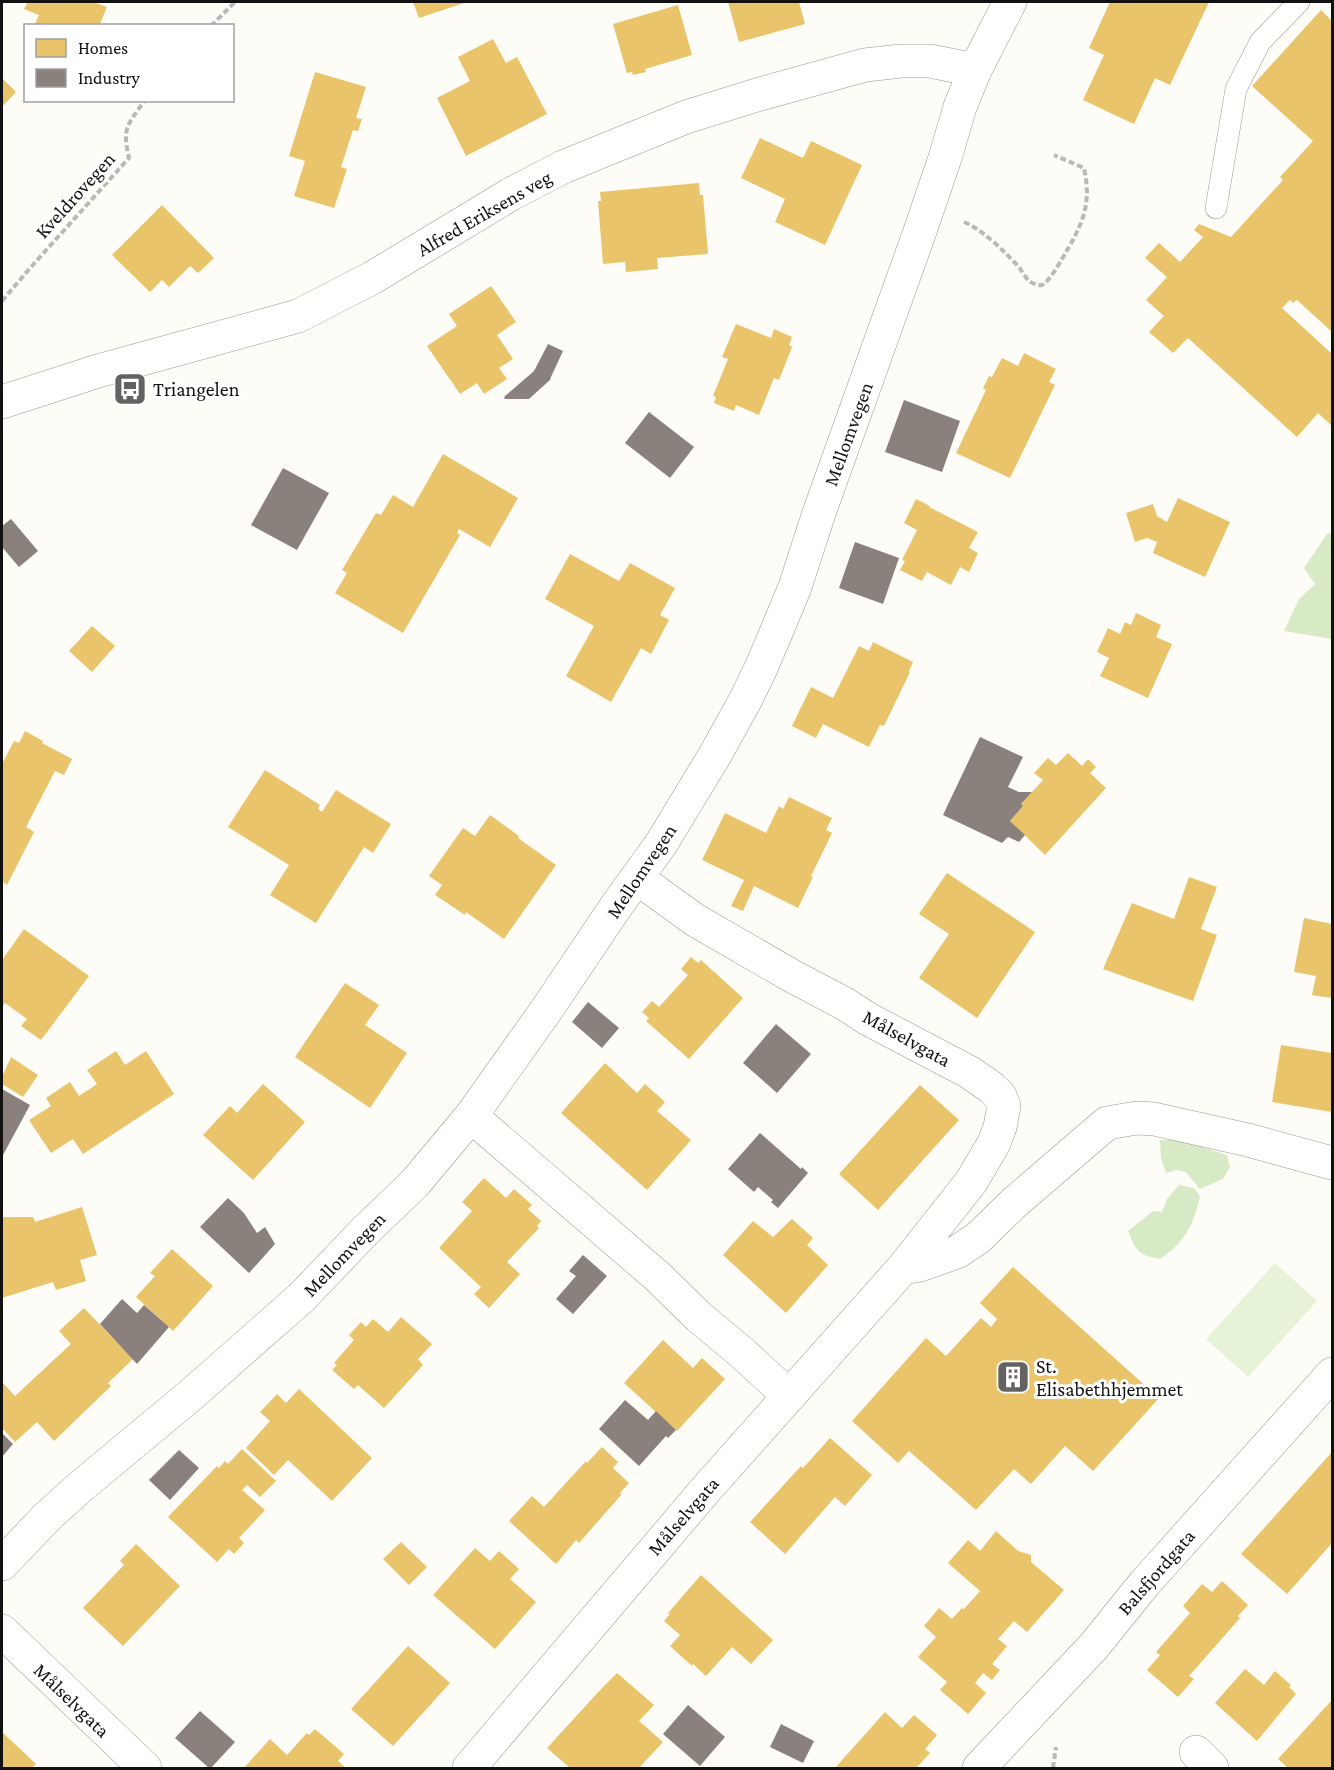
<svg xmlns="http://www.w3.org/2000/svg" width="1334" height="1770" font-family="'Crimson Pro',serif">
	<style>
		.green { fill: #e7f3d7 }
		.forest { fill: #d8eac5 }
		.homes { fill: #e9c46a }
		.industry { fill: #8a817c }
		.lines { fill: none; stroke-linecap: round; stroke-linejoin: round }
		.service-casing { stroke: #979795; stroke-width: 22 }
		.minor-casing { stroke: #979795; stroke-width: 34 }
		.tertiary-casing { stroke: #979795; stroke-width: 34 }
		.path { stroke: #b9b9b8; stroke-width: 4; stroke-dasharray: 6 3; stroke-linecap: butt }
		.service { stroke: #fffffe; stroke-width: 21 }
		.minor { stroke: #fffffe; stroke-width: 33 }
		.tertiary { stroke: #fffffe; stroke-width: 33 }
		.labels { text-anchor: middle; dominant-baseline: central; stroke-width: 6; stroke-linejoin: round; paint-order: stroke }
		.street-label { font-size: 20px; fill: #111; stroke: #fff }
		.poi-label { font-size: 20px; fill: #111; stroke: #fff; text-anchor: start }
	</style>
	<rect width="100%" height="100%" fill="#fdfcf7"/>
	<path class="green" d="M1275 1263 1317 1301 1248 1377 1206 1339Z"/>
	<path class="forest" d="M1332 533V639L1284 631 1299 599 1315 584 1304 568 1327 534Z
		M1160 1140H1180L1227 1155 1230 1167 1223 1179 1200 1189 1186 1172 1176 1170 1166 1173 1161 1158Z
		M1179 1185 1194 1188 1200 1196C1194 1224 1185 1243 1160 1259 1138 1255 1136 1251 1128 1231L1153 1211 1162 1212 1167 1199Z"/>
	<path class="homes" d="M28 2H93L107 7 99 26H34L39 15 24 9Z
		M413 2H467L419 18Z
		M728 2H799L805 24 739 42Z
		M1110 2H1209L1170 85 1155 78 1134 124 1083 100 1104 55 1089 48Z
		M678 5 692 55 645 69 646 72 633 75 632 72 627 73 613 24Z
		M1321 10 1332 21V332L1297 300 1293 303 1290 300 1282 308 1332 354V426L1318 413 1297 437 1188 338 1173 353 1149 332 1164 316 1146 300 1167 277 1145 258 1159 243 1180 262 1203 237 1194 230 1199 224 1231 237 1283 180 1280 177 1313 141 1252 86Z
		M493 39 506 63 517 57 547 114 466 156 437 98 470 81 458 57Z
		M315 72 366 87 356 118 362 119 358 131 353 130 341 167 347 169 334 208 294 196 305 161 289 156Z
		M2 78 16 92 2 107Z
		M760 138 803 158 811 141 862 165 825 245 775 222 785 199 741 178Z
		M699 183 700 195H703L708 254 657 258 658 269 626 272 625 262 603 264 598 201H601L600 192Z
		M162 205 214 258 198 273 190 266 169 287 162 280 150 292 112 255Z
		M491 286 516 322 497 335 513 359 499 368 507 379 484 394 477 383 460 394 427 346 457 326 449 314Z
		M736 324 771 338 774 329 792 337 789 345 792 347 779 380 774 378 759 415 736 405 734 411 714 403 716 397 713 396 728 359 722 357Z
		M1024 353 1056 369 1049 382 1055 385 1010 478 956 453 986 390 983 388 989 376 992 377 1002 358 1018 366Z
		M443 454 518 498 490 547 459 529 457 533 460 535 403 633 335 593 347 573 342 570 376 513 381 515 393 495 413 507Z
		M1178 498 1230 522 1205 577 1153 553 1157 542 1147 538 1135 542 1126 513 1153 504 1157 516 1167 522Z
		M916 499 930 506 929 507 978 532 969 548 978 553 969 572 960 567 951 585 927 572 922 581 900 570 905 561 902 560 917 530 904 523Z
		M570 554 619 581 630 563 675 588 660 615 669 620 651 654 641 648 611 702 566 676 594 626 545 599Z
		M1136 613 1161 625 1156 637 1172 644 1148 698 1100 676 1109 658 1097 652 1108 628 1120 634 1125 622 1131 625Z
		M92 626 115 646 92 672 69 651Z
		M873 642 913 662 909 671 910 672 884 726 880 725 869 747 823 724 816 738 792 726 811 687 833 698 859 646 869 651Z
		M25 731 43 741 42 743 72 759 64 775 55 771 26 827 34 832 7 885 2 881V764L14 741 19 743Z
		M1068 753 1082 766 1088 759 1096 767 1090 773 1106 788 1045 855 1010 821 1023 806 1021 804 1043 780 1034 773 1048 758 1056 765Z
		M265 770 320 805 318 809 322 812 336 790 391 824 373 853 364 847 316 923 270 895 289 865 228 827Z
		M789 797 832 818 826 830 832 833 811 876 813 877 798 908 754 886 743 911 731 906 744 880 702 860 725 813 766 833 779 806 783 809Z
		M490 815 519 836 518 838 556 865 504 939 466 912 465 915 435 895 442 885 429 876 463 828 475 836Z
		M947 873 1035 932 977 1018 919 978 949 934 919 914Z
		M1189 877 1217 887 1201 929 1217 935 1193 1001 1103 969 1132 903 1174 919Z
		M1304 918 1332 924V998L1312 995 1316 976 1294 972Z
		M24 929 89 976 41 1040 21 1026 27 1019 5 1003 2 1007V960Z
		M691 957 698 963 701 960 743 998 689 1059 646 1021 649 1018 642 1012 652 1001 659 1007 688 975 681 969Z
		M345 983 379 1005 365 1025 407 1053 370 1108 295 1057Z
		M1281 1045 1332 1053V1112L1272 1102Z
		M116 1051 125 1065 146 1051 174 1094 83 1154 73 1139 51 1153 29 1120 51 1106 46 1098 70 1082 79 1096 97 1084 87 1070Z
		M11 1057 38 1075 23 1097 2 1084V1077Z
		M605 1063 637 1093 645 1084 665 1102 657 1111 691 1140 647 1190 561 1113Z
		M263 1084 305 1122 253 1180 203 1135 230 1106 237 1113Z
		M920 1085 959 1120 878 1210 839 1174Z
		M484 1178 506 1198 514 1189 532 1205 528 1209 541 1221 537 1226 539 1228 507 1262 520 1274 489 1308 474 1294 481 1287 439 1248 472 1211 462 1202Z
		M82 1207 97 1255 80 1260 86 1281 56 1290 53 1282 2 1298V1217H33L35 1222Z
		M792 1219 813 1238 807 1245 828 1265 786 1313 723 1255 753 1221 773 1237Z
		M172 1249 213 1286 173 1331 136 1297 155 1276 150 1273Z
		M1013 1267 1159 1398 1093 1471 1065 1446 1031 1484 1014 1469 976 1510 909 1451 898 1463 852 1421 926 1338 946 1356 981 1318 991 1327 997 1319 980 1303Z
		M84 1308 133 1359 108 1383 111 1386 54 1441 37 1422 15 1442 2 1428V1382L15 1396 71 1344 59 1331Z
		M401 1317 432 1344 418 1359 423 1365 384 1408 358 1385 354 1389 332 1370 337 1365 334 1363 354 1340 349 1335 361 1322 366 1327 373 1319 388 1332Z
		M663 1340 693 1368 702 1358 725 1379 677 1431 624 1383Z
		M299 1389 372 1458 332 1501 288 1460 274 1475 246 1448 270 1421 260 1412 277 1394 286 1403Z
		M830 1438 872 1475 845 1506 835 1497 785 1554 750 1522 801 1466 803 1468Z
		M602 1447 618 1462 613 1468 629 1483 620 1493 622 1494 579 1543 576 1540 556 1564 509 1521 532 1496 544 1507 586 1461 587 1463Z
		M242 1449 276 1481 260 1497 247 1485 242 1490 265 1510 239 1538 244 1543 234 1554 229 1549 217 1562 168 1517 217 1466 219 1468 225 1461 228 1464Z
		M1332 1452V1543L1287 1594 1241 1554Z
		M996 1531 1018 1551 1031 1555V1562L1064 1590 1027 1632 1014 1621 998 1639 1007 1646 992 1664 1000 1670 992 1680 983 1673 975 1683 986 1693 968 1714 940 1690 947 1682 918 1657 936 1637 924 1626 939 1608 952 1619 962 1608 964 1609 980 1591 948 1563 968 1540 980 1551Z
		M401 1542 427 1567 409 1585 383 1559Z
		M136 1544 180 1586 123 1646 83 1608 124 1565 120 1561Z
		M475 1548 490 1561 499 1551 519 1569 510 1579 536 1602 495 1649 433 1595Z
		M701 1575 773 1640 751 1664 732 1647 706 1676 693 1664 692 1666 670 1646 680 1635 664 1621 670 1614 668 1613Z
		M1222 1581 1248 1605 1238 1616 1240 1618 1189 1676 1194 1679 1178 1697 1147 1670 1160 1655 1156 1652 1190 1613 1183 1606 1202 1584 1212 1592Z
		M408 1646 450 1683 393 1746 351 1709Z
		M1245 1669 1264 1685 1275 1671 1291 1685 1289 1687 1296 1694 1257 1741 1215 1703Z
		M617 1673 654 1705 639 1721 663 1742 639 1768H570L547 1748 602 1688Z
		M1332 1700V1768H1288L1278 1759Z
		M885 1712 902 1728 914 1715 937 1735 925 1749 930 1753 916 1768H835Z
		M315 1729 344 1754 338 1761 346 1768H244L270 1739 287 1755 307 1733 309 1735Z
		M2 1732 36 1764 32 1768H2Z"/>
	<path class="industry" d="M548 344 563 351 550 379H551L529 399H505L504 397 534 371Z
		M904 400 960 421 942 472 885 452Z
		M649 412 694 447 670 478 625 443Z
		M283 468 329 493 297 550 251 525Z
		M11 519 38 551 19 567 2 547V526Z
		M855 542 899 558 883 604 839 588Z
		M980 737 1023 757 1008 787 1019 792H1032L1021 804 1023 806 1010 821 1025 835 1019 842 1008 837 1002 843 943 815Z
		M588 1002 619 1028 602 1048 572 1022Z
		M776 1024 811 1054 777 1093 743 1063Z
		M2 1089 30 1105 2 1157Z
		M760 1133 801 1169 802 1167 808 1173 778 1208 771 1202 773 1200 758 1187 754 1192 728 1169Z
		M228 1198 244 1213 257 1233 265 1227 275 1244 249 1273 200 1227Z
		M583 1255 607 1276 573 1314 556 1299 576 1276 569 1271Z
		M122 1299 137 1313 144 1305 169 1327 137 1364 100 1324Z
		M625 1400 648 1420 656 1411 676 1430 668 1438 666 1436 639 1466 599 1429Z
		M2 1433 13 1444 2 1457Z
		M179 1450 199 1468 170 1500 149 1480Z
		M688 1705 725 1737 700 1766 663 1734Z
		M200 1711 235 1742 211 1768H209L175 1738Z
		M781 1724 814 1741 803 1763 770 1747Z"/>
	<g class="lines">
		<g class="service-casing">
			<path id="service" d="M1216 208 1236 89 1260 42 1299 2"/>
		</g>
		<g class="minor-casing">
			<path id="minor" d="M2 402 98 371 298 316 372 278 511 194 563 167 686 117 760 94 865 65 901 61H930L975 70
				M471 1116 657 1276 699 1317 741 1352 788 1395
				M903 1268 920 1265 957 1252 978 1238 1014 1203 1107 1123 1137 1118 1154 1119 1248 1140 1332 1163
				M2 1631 145 1768
				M1196 1752 1212 1768
				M469 1768 708 1487 903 1268 971 1182 994 1143 1000 1127 1004 1106 1000 1096 992 1088 969 1072 868 1019 845 1004 792 976 695 920 637 878
				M979 1768 1094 1646 1144 1584 1332 1374"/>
		</g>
		<g class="tertiary-casing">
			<path id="tertiary" d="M2 1564 47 1517 79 1488 192 1394 302 1297 365 1231 415 1183 471 1116 545 1012 617 905 661 844 715 755 746 699 761 668 778 628 795 587 819 513 919 234 945 158 960 107 975 70 1010 2"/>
		</g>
		<path class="path" d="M211 26 235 2
			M964 222C982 229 1005 252 1018 266 1022 271 1025 277 1029 281 1032 283 1038 286 1042 285 1050 282 1064 255 1069 247 1085 219 1091 200 1084 168L1054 155
			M2 301 31 267 129 158C122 127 127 126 145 100
			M1053 1768 1056 1747"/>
		<use href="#service" class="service"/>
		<use href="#minor" class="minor"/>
		<use href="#tertiary" class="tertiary"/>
	</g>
	<defs>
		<g id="bus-square" transform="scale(1.725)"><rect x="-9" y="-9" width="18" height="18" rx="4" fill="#646362" stroke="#fff"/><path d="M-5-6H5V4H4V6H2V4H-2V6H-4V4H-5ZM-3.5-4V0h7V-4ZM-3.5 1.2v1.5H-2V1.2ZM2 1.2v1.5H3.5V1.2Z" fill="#fff"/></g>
		<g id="building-square" transform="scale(1.725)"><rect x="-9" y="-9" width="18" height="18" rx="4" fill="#646362" stroke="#fff"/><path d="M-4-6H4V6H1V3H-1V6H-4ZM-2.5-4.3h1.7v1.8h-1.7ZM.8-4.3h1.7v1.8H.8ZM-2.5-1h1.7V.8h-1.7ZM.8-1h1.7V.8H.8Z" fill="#fff"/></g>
	</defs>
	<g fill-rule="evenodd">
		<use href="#bus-square" x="130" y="389"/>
		<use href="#building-square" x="1013" y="1377"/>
	</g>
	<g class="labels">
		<g class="street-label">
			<text transform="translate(75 195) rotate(-48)">Kveldrovegen</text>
			<text transform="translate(484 213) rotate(-30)">Alfred Eriksens veg</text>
			<text transform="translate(848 434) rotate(-70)">Mellomvegen</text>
			<text transform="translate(641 871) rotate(-56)">Mellomvegen</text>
			<text transform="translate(907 1038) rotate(29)">Målselvgata</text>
			<text transform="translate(344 1254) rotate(-46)">Mellomvegen</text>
			<text transform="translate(683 1516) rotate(-49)">Målselvgata</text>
			<text transform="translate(1156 1572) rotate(-49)">Balsfjordgata</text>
			<text transform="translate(72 1700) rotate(44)">Målselvgata</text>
		</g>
		<g class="poi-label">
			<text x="153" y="389">Triangelen</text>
			<text x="1036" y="1366">St.<tspan x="1036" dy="23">Elisabethhjemmet</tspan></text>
		</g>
	</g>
	<rect width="1334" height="1770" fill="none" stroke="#111111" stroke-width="6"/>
	<rect x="24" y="24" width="210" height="78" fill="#ffffff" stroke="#a0a0a0" stroke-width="1.5"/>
	<rect x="36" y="39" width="30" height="18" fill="#e9c46a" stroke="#a0a0a0" stroke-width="1.5"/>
	<text x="78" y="54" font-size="18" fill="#111111">Homes</text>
	<rect x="36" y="69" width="30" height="18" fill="#8a817c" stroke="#a0a0a0" stroke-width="1.5"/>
	<text x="78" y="84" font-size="18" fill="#111111">Industry</text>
</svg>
